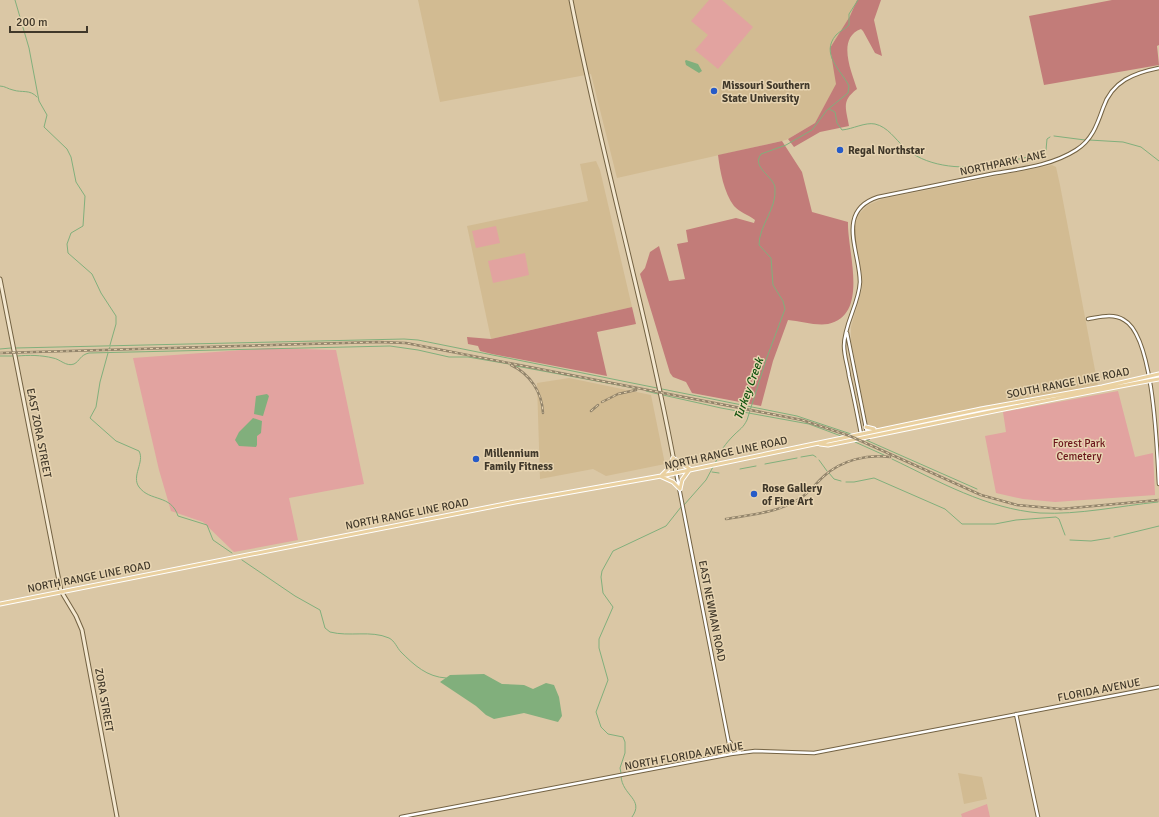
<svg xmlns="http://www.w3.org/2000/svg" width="1159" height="817" font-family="Signika,sans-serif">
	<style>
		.built { fill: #d2bb92 }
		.green { fill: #e2a3a0 }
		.forest { fill: #c27c79 }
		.water { fill: #81af7c }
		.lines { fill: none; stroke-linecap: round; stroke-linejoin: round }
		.stream { stroke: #81af7c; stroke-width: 1 }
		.tertiary-casing { stroke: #736243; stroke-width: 4.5 }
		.secondary-casing { stroke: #736243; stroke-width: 5 }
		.primary-casing { stroke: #fff; stroke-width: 5 }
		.tertiary { stroke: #fff; stroke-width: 2.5 }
		.secondary { stroke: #f4e8d0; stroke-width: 3 }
		.primary { stroke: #ead1a1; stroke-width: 3 }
		.rail-casing { stroke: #92846b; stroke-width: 2.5 }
		.rail { stroke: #e7d4b1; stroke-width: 1; stroke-dasharray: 3; stroke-linecap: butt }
		.poi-dot { fill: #265bc8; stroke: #e7d4b1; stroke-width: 1.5 }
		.labels { text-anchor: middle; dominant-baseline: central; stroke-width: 3; stroke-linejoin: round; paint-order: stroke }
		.poi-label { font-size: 11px; font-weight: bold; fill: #40382a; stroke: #e7d4b1; text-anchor: start }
		.street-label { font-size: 11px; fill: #40382a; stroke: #e7d4b1 }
		.park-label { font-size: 11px; fill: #6b171c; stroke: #e7d4b1 }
		.water-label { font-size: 12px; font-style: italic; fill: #0e510c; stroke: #e7d4b1 }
	</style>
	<rect width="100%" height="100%" fill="#dac7a5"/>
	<path class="built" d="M418 0H857L850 16 830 48 837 84 815 123 786 140 617 178 591 74 440 102Z
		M596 161 600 170 632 307 491 339 467 226 588 201 580 164Z
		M1052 165 1056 167 1060 185 1098 386 1031 400 1024 399 991 406 987 405 977 407 976 409 919 422 873 429 868 427 851 341V327L862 289V276L854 235 855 224 859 214 868 205 882 199Z
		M569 378 651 395 665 464 606 476 593 469 540 479 537 383Z
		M958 773 982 777 987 799 964 804Z"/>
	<path class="green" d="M709 0H722L753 27 718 69 695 50 708 35 691 21Z
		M496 226 500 243 476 248 472 231Z
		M525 253 529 275 493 283 488 261Z
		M268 348 336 350 364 484 289 498 298 540 234 552 203 522 171 511 159 470 133 358Z
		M1118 391 1135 457 1153 453 1155 495 1055 502 1023 499 996 493 985 436 1006 432 1003 412Z
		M987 804 990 817H962L961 814Z"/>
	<path class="forest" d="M857 0H881L874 20 882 56 875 53 863 31 861 29C836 38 852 73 857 89 841 101 846 108 849 126L820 132 794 147 788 139 815 123 836 84 830 48 850 16Z
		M1112 0H1159V45L1157 46 1159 65 1044 85 1029 16Z
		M782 141 802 172 812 212 848 222C847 251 870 315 828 324 816 326 800 321 788 320L773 361 761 406 692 393 686 382 673 377 670 373 640 274 645 268 650 252 659 246 669 281 685 279 677 244 688 242 686 230 736 218 754 223 755 220C749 215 739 212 734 206 724 193 720 171 718 155Z
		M632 307 636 324 597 332 607 376 492 354 480 351 478 346 468 344 467 337 491 339Z"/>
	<path class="water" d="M686 60 698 64 702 71 699 73 686 65 685 61Z
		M267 394 269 396 263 416 254 414 256 396Z
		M253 418 262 421 261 433 257 436V445L256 447 239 446 235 440 239 432Z
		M484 674 502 684 524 685 533 689 546 683 554 685 559 697 562 716 558 722 524 713 494 719 486 715 476 706 440 682 450 675Z"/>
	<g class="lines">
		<path class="stream" d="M15 0 29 48 39 101 47 115 44 127 67 149 71 157 76 182 85 196 83 226 71 233 67 244 68 253 92 274 101 293 116 316V324L110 345
			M0 86C5 86 8 89 13 90 22 93 30 89 37 97
			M829 109 835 112 837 123 842 130C853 129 865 122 875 124 888 127 895 139 904 147 924 166 960 170 986 165
			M1054 136 1085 140
			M1089 140 1123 142 1141 147 1159 161
			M990 165 1043 154 1046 150 1047 139 1050 137
			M16 348 404 339 418 340 657 388
			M0 349 11 348
			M108 351 110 347
			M108 353 100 382 96 407 90 418 116 441 139 451C145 462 131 476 139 487 150 502 171 494 178 516L207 525 213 540 232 553
			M0 356H13
			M17 356C29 355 41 355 53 358 60 359 66 367 74 364 80 361 80 355 89 353L390 346 418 350 449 357H468L509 364
			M516 366 634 388
			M662 389 797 416 851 434
			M646 391 658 394
			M663 395 721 408 809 424 841 436
			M848 439H849
			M866 440 977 489
			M855 442 884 455
			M801 457 813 455 816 457
			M892 459C938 481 987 509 1040 513 1079 515 1119 506 1158 502
			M819 460 827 471
			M715 464C719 452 726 443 734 435 740 429 743 428 747 420L766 360 785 309 783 301 773 285 771 258 759 245C759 225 777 209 775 188 774 176 751 168 761 154L786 145 812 130 827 110 848 93 849 86C841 70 820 54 836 35 840 31 845 29 849 25V14L858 0
			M765 464 797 458
			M740 469 756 466
			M712 472 719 473
			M829 473 834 479 841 481
			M846 482H854L874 478 945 509 962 524H995L1016 520 1056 517 1059 519 1065 535
			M684 505 706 480 713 467
			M1114 537 1159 526
			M1070 540 1091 541 1110 538
			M242 560 295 596 320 610 325 628 330 632C349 637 371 630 389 638 395 641 397 648 401 652 414 665 427 677 446 678
			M621 773 620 768 625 753V742L623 737 608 734 601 727 596 712 608 680 599 648V639L613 607 603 593 601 577 602 571 613 551 666 526 681 507
			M621 776C622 796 645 799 632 817"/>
		<g class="tertiary-casing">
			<path id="tertiary" d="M1088 319C1100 317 1113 313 1124 320 1154 336 1157 450 1159 484
				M847 333 868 438
				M862 439C858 418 854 397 849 376 848 367 844 356 844 346 844 324 859 304 860 282 860 252 835 211 878 197 916 189 953 182 991 174 1019 169 1051 166 1076 150 1092 140 1097 125 1103 108 1112 81 1134 73 1159 68
				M676 472 731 754
				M1016 714 1038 817
				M730 742 734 748 740 752
				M722 755 727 750 728 745
				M401 817 731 754 755 751 814 753 1159 687"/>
		</g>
		<g class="secondary-casing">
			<path id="secondary" d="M571 0C602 158 647 314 676 472
				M0 279 61 591 76 616 82 630 117 817"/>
		</g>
		<g class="primary-casing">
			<path id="primary" d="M866 427 874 429
				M820 444 828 445C938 423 1048 399 1159 379
				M662 475 670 467 673 458 690 469 682 480 680 489
				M662 477 673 482 680 489
				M0 604 515 502 661 476 981 409 1102 387 1159 374"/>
		</g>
		<use href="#tertiary" class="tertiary"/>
		<use href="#secondary" class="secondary"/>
		<use href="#primary" class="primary"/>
		<g class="rail-casing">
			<path id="rail" d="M0 353 378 342 406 343 802 420 850 436 981 495 1017 505 1061 509 1159 500
				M511 365C530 374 542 392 543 413
				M602 402 618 394 636 390
				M591 411 598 405
				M726 519C748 515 774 513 794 502 807 496 814 485 824 476 842 460 867 454 890 457"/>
		</g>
		<use href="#rail" class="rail"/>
	</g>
	<g class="poi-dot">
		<circle cx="714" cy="91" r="4"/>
		<circle cx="840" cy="150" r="4"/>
		<circle cx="476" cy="459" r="4"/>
		<circle cx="754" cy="494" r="4"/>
	</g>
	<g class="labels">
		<g class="poi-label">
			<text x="722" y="85">Missouri Southern<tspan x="722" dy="13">State University</tspan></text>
			<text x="848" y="150">Regal Northstar</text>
			<text x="484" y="453">Millennium<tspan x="484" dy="13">Family Fitness</tspan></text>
			<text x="762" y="488">Rose Gallery<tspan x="762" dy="13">of Fine Art</tspan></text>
		</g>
		<g class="street-label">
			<text transform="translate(1003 163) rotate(-12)">NORTHPARK LANE</text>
			<text transform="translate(1068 383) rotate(-11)">SOUTH RANGE LINE ROAD</text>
			<text transform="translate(39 433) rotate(79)">EAST ZORA STREET</text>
			<text transform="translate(726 453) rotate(-12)">NORTH RANGE LINE ROAD</text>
			<text transform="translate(407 514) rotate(-11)">NORTH RANGE LINE ROAD</text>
			<text transform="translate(89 577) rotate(-11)">NORTH RANGE LINE ROAD</text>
			<text transform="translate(712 611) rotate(79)">EAST NEWMAN ROAD</text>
			<text transform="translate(1099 690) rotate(-11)">FLORIDA AVENUE</text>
			<text transform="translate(104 700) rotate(80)">ZORA STREET</text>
			<text transform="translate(684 756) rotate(-10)">NORTH FLORIDA AVENUE</text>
		</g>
		<g class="park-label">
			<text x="1079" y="443">Forest Park<tspan x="1079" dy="13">Cemetery</tspan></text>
		</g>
		<g class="water-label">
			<text transform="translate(749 389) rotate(-70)">Turkey Creek</text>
		</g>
	</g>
	<path d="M10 26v6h77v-6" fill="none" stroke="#40382a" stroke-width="2"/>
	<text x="16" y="26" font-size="12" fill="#40382a" stroke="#e7d4b1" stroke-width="3" paint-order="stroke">200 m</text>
</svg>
